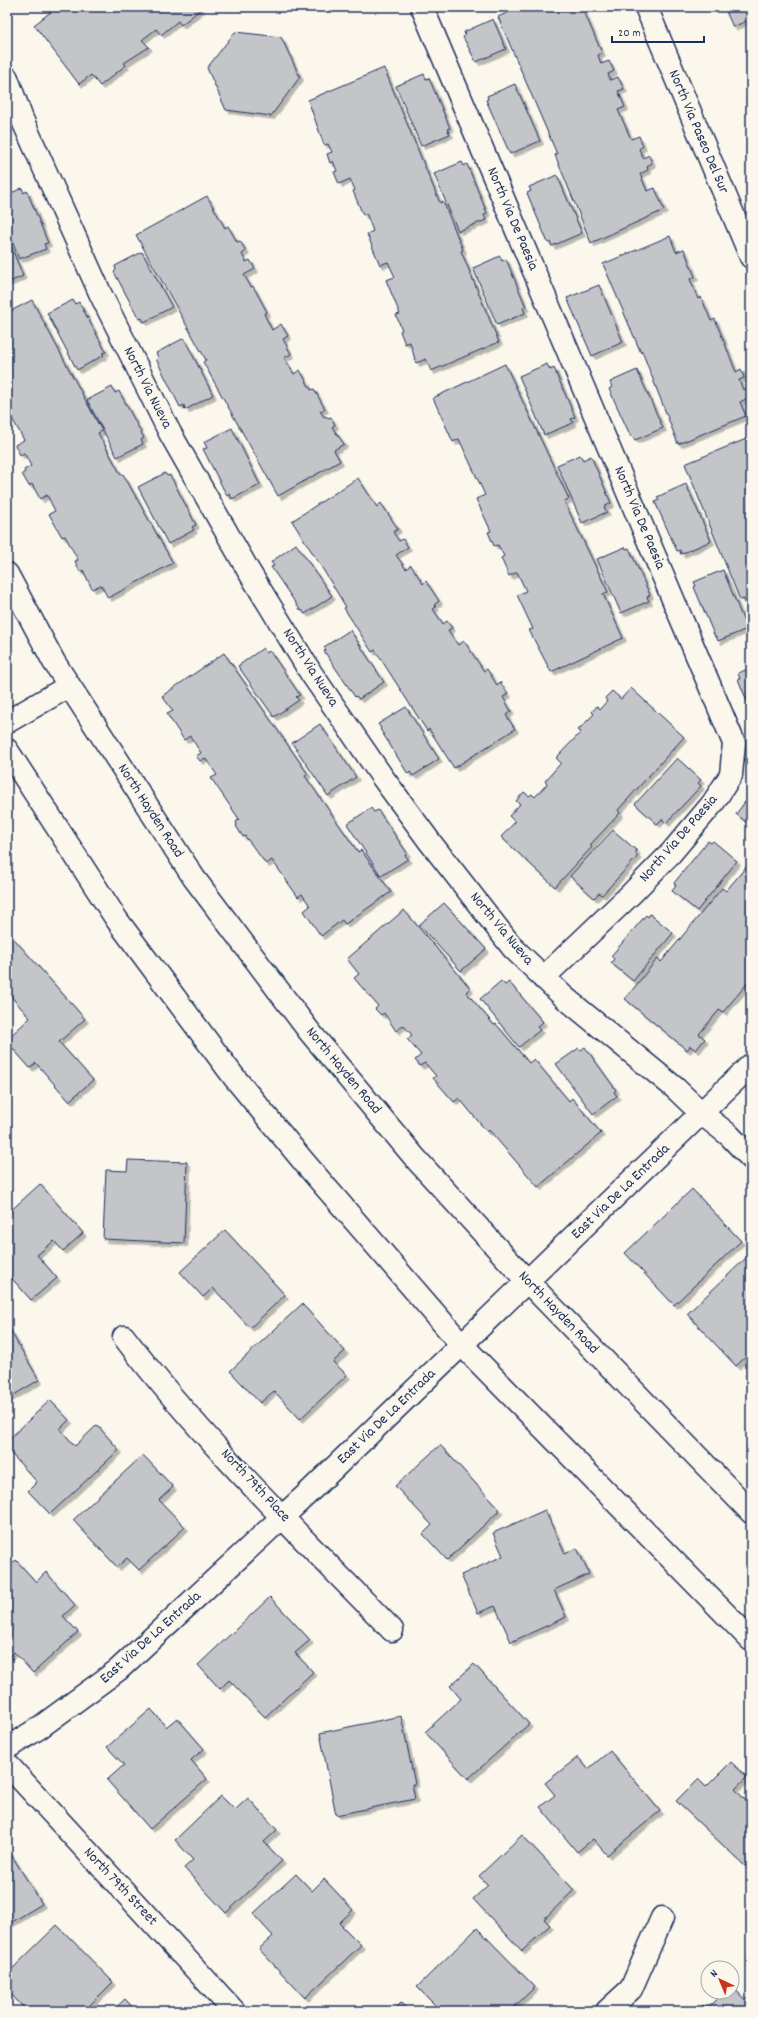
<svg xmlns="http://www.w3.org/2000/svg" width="758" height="2018" font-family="Dekko,sans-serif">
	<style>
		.building { fill: #c3c5c9; stroke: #1b2f5e; filter: url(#shadow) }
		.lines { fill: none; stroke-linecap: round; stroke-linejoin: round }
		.street-casing { stroke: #1b2f5e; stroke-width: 25 }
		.secondary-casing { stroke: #1b2f5e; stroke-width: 25 }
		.street { stroke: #fbf7ec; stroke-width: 22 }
		.secondary { stroke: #fbf7ec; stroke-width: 22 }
		.labels { text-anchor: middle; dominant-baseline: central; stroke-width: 3.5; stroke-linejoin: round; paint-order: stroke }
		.street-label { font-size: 15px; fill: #1b2f5e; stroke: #fbf7ec }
	</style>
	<defs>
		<filter id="shadow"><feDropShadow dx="3.5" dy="3.5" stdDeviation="0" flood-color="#0004"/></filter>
	</defs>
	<rect width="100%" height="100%" fill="#fbf7ec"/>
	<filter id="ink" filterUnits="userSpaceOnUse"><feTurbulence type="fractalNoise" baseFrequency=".025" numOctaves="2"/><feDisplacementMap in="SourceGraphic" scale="8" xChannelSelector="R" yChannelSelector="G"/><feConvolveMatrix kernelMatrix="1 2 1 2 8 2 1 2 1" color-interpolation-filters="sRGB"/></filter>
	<g filter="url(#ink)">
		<path class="building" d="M57 7H200L201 9 181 25 178 21 161 35 156 29 142 40 149 47 124 63 126 65 100 86 91 75 79 84 34 25Z
			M520 7H582L602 53 598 55 601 64 609 61 614 71 608 74 610 80 618 77 624 89 618 91 625 107 618 110 631 139 639 136 643 146 639 149 643 158 649 155 652 163 647 166 648 170 640 174 647 191 655 188 664 210 591 243 555 155 557 154 498 17Z
			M724 7H751V19L733 27Z
			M493 19 506 49 476 62 463 37 465 35 464 32Z
			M235 32 281 37 300 77 271 116 226 110 207 68Z
			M384 68 440 203 443 201 463 250 461 251 499 342 431 371 426 359 416 363 410 342 405 344 400 331 402 330 396 315 400 314 386 280 395 277 388 262 380 265 367 234 373 231 366 213 363 215 353 191 355 190 350 179 339 184 334 172 337 171 333 161 330 163 327 154 332 152 328 144 324 145 308 100Z
			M424 74 426 79 429 78 450 128 447 129 450 134 421 146 396 86Z
			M515 84 540 141 510 154 486 100 488 99 487 96Z
			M462 162 464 166 467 164 487 213 484 215 486 220 458 231 434 174Z
			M557 175 582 233 552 246 550 242 548 243 527 193 531 191 529 187Z
			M22 188 24 193 27 191 48 243 44 244 46 249 19 259 7 228V195Z
			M207 196 225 228 228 226 237 242 240 241 246 251 242 254 246 262 250 260 255 269 244 275 251 287 253 286 267 312 264 314 272 330 281 324 288 336 283 339 291 354 284 358 294 374 300 370 311 390 314 389 325 409 320 411 324 417 326 416 328 418 331 417 335 425 332 427 344 444 334 450 340 461 278 496 203 362 206 360 136 235Z
			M7 236 23 276 7 283Z
			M670 236 676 252 684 249 695 277 690 279 698 299 701 297 711 321 715 319 736 372 741 369 744 378 739 380 743 390 747 388 750 397 740 402 746 416 678 444 642 351 641 353 603 264Z
			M142 252 172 307 144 322 142 318 139 319 114 272 116 270 115 266Z
			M500 256 502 261 506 259 526 307 523 308 525 313 497 325 473 268Z
			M599 285 623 342 592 356 567 298Z
			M32 300 102 431 98 433 121 475 123 474 173 563 108 598 101 585 92 589 83 570 80 572 75 561 78 560 65 536 62 537 49 514 55 511 47 495 40 499 32 484 29 486 22 474 25 472 24 470 31 466 24 453 20 455 15 445 24 440 9 413 7 415V313Z
			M73 300 75 304 79 302 106 352 102 353 104 355 77 370 47 313Z
			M184 338 213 395 185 410 184 405 180 407 156 359 158 357 156 353Z
			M505 364 569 499 564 501 608 592 603 594 623 638 551 672 529 630 533 629 517 595 526 591 517 572 509 576 501 558 504 556 498 545 494 546 488 532 491 531 476 499 485 495 459 439 453 442 433 398Z
			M547 364 550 370 554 368 575 417 571 419 573 423 544 435 519 376Z
			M637 370 663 428 635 440 632 436 631 437 609 389 612 387 610 382Z
			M112 387 115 393 119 391 144 438 141 440 143 444 117 457 87 400Z
			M232 428 260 485 232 499 230 494 227 496 203 449 207 448 204 442Z
			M751 437V616L744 599 740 600 685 464Z
			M580 455 583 460 591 456 611 503 604 507 607 512 582 523 557 465Z
			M165 473 167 476 170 475 196 525 192 527 194 530 168 544 138 487Z
			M358 478 377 507 381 503 398 529 393 532 399 541 403 539 408 547 396 555 406 569 411 565 423 584 426 581 439 601 434 605 436 607 433 609 443 624 447 621 452 628 448 630 458 645 464 641 484 671 487 669 497 685 500 682 508 694 503 697 511 711 506 715 515 729 454 768 429 729 427 731 375 650 372 652 344 608 346 607 319 563 292 521Z
			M686 484 711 541 681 554 680 550 677 551 655 502 659 500 657 497Z
			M296 544 332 596 305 614 302 610 301 611 271 567 274 566 271 562Z
			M625 547 626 549 629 548 650 595 647 597 649 601 621 613 597 559Z
			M723 570 747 629 718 641 716 636 715 637 694 587 696 586 694 582Z
			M350 630 384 682 359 699 356 696 355 697 324 651 326 650 324 647Z
			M263 648 266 653 270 651 300 695 296 697 299 700 274 717 238 666Z
			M224 653 308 774 305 776 358 852 361 850 391 892 345 924 342 920 321 936 304 911 310 906 302 894 298 897 272 860 266 864 245 836 243 837 236 826 237 825 236 822 239 819 211 778 217 775 205 758 200 761 196 756 201 753 190 736 184 740 167 714 173 711 162 696Z
			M751 668V711L738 679H740L738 673Z
			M631 688 684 737 618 810 620 813 590 845 592 847 555 887 501 837 515 822 509 816 520 804 516 801 524 792 529 796 532 794 535 797 547 784 545 781 561 763 556 758 581 732 578 730 594 714 592 712 597 706 600 709 607 701 605 698 612 691 621 699Z
			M406 707 439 759 413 776 410 772 408 774 380 729 381 728 378 724Z
			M320 724 356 777 328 796 292 743Z
			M677 758 701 780 698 783 701 786 666 823 662 819 657 824 635 804Z
			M751 794V826L736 814Z
			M371 808 374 812 378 810 407 853 405 855 408 859 381 876 347 824Z
			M613 830 637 851 635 853 638 856 602 895 599 893 594 898 570 876Z
			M708 841 711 843 713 841 737 861 697 911 672 891 676 886 674 883Z
			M751 861V979L723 1012 720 1009 699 1034 705 1039 696 1050 690 1046 687 1050 625 999 658 958 661 962 722 888 726 891Z
			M444 903 486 949 461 971 419 925Z
			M404 910 470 988 466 992 494 1025 496 1024 529 1063 534 1059 569 1101 572 1098 601 1133 538 1187 489 1130 487 1132 459 1098 454 1102 433 1078 436 1076 425 1063 420 1066 415 1060 421 1055 407 1039 412 1035 403 1025 396 1031 384 1013 381 1015 375 1009 378 1006 354 978 359 974 347 959Z
			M650 914 673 933 633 981 611 963 614 959 611 956 646 915 648 917Z
			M7 931 85 1019 59 1042 93 1080 69 1101 36 1063 30 1068 7 1042V1039L30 1018 7 992Z
			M501 981 505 985 509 982 543 1022 537 1027 540 1030 519 1047 480 999Z
			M585 1047 616 1090 614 1092 617 1096 593 1114 556 1064 579 1048 581 1050Z
			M128 1160 187 1162 184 1243 103 1239 106 1170 127 1171Z
			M40 1184 83 1233 63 1251 54 1241 37 1255 57 1278 31 1300 7 1273V1214Z
			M692 1189 741 1241 674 1305 625 1253Z
			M225 1230 285 1295 250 1328 213 1288 203 1297 180 1272Z
			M747 1257 751 1262V1352L736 1366 687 1314Z
			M302 1304 345 1351 333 1362 347 1375 300 1419 274 1391 260 1403 230 1371Z
			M7 1325 39 1380 7 1399Z
			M751 1370V1382L745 1376Z
			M50 1400 69 1420 60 1429 75 1446 97 1425 119 1450 50 1514 28 1491 37 1482 7 1449V1441Z
			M440 1445 500 1510 447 1560 423 1534 432 1525 395 1486Z
			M143 1455 173 1487 159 1500 185 1527 139 1570 127 1558 117 1567 73 1520Z
			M545 1510 565 1554 577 1548 589 1574 554 1590 566 1617 511 1642 495 1606 478 1613 461 1575 503 1556 493 1533Z
			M16 1560 36 1582 46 1572 75 1605 63 1616 78 1632 33 1673 14 1652 7 1658V1568Z
			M270 1597 310 1640 295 1653 313 1672 265 1717 229 1680 220 1689 198 1665Z
			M474 1664 529 1724 468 1779 425 1732 461 1699 450 1686Z
			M151 1709 166 1727 177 1718 204 1749 191 1760 207 1779 150 1829 107 1780 124 1765 107 1747Z
			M401 1716 415 1784H412L415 1799 336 1815 320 1733Z
			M610 1751 660 1811 607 1855 593 1839 577 1852 540 1807 555 1795 545 1783 578 1757 588 1769Z
			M731 1762 747 1777 735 1789 746 1801 751 1797V1860L745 1866 676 1801 698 1779 706 1787Z
			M221 1796 235 1810 248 1798 277 1830 264 1842 282 1861 226 1913 184 1868 193 1860 175 1840Z
			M522 1835 574 1890 544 1919 550 1925 522 1951 473 1899 488 1885 479 1876Z
			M7 1848 42 1904 7 1925Z
			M296 1874 312 1891 324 1879 353 1910 339 1923 361 1945 305 1998 259 1949 273 1936 253 1914Z
			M57 1925 113 1982 84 2011H27L7 1990V1974Z
			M477 1928 535 1987 510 2011H441L417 1987Z
			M732 1986 745 2000 751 1994V2011H697L703 2005 707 2008 724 1992H732Z
			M125 1999 136 2011H112Z
			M401 2003 409 2011H393Z"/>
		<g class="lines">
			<g class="street-casing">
				<path id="street" d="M422 7 734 743 731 775 713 803 671 853 631 894 543 978
					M7 78 22 119 101 295 170 433 248 570 311 673 383 778 430 842 513 948 564 997 675 1088 701 1113 729 1135 751 1158
					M7 722 69 686
					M124 1337C204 1442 300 1535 392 1630
					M7 1748 39 1728 118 1670 307 1494 751 1065
					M7 1764 234 2011
					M607 2011 631 1989 662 1918"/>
			</g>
			<g class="secondary-casing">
				<path id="secondary" d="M646 7 751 257
					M7 574 54 662 194 878 309 1031 416 1159 528 1282 751 1512
					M7 750 117 920 234 1077 304 1162 462 1345 751 1640"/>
			</g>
			<use href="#street" class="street"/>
			<use href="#secondary" class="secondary"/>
		</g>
	</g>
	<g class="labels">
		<g class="street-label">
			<text transform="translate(698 132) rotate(67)">North Via Paseo Del Sur</text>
			<text transform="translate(512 219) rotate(67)">North Via De Paesia</text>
			<text transform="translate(147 388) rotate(63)">North Via Nueva</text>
			<text transform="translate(639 518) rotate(67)">North Via De Paesia</text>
			<text transform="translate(310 668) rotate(57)">North Via Nueva</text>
			<text transform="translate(150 811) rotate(57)">North Hayden Road</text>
			<text transform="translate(679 839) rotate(-49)">North Via De Paesia</text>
			<text transform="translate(501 929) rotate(50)">North Via Nueva</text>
			<text transform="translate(343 1071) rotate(50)">North Hayden Road</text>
			<text transform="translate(621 1192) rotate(-44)">East Via De La Entrada</text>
			<text transform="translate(558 1313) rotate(46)">North Hayden Road</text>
			<text transform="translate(387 1417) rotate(-44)">East Via De La Entrada</text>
			<text transform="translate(255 1486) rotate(47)">North 79th Place</text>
			<text transform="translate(151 1638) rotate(-42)">East Via De La Entrada</text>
			<text transform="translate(120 1887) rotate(47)">North 79th Street</text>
		</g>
	</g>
	<rect width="758" height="2018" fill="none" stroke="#fbf7ec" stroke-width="24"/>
	<rect x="12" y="12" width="734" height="1994" fill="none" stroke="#1b2f5e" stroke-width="1.5" filter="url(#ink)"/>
	<g transform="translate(720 1980) rotate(316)"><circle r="19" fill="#fbf7ec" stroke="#a1a7b3"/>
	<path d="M0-3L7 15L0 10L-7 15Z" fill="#c8321e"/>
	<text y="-6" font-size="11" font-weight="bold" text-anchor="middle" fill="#1b2f5e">N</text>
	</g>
	<path d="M612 36v6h92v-6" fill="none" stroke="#1b2f5e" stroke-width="2"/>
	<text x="618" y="36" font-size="12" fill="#1b2f5e" stroke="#fbf7ec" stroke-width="3" paint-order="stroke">20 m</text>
</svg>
